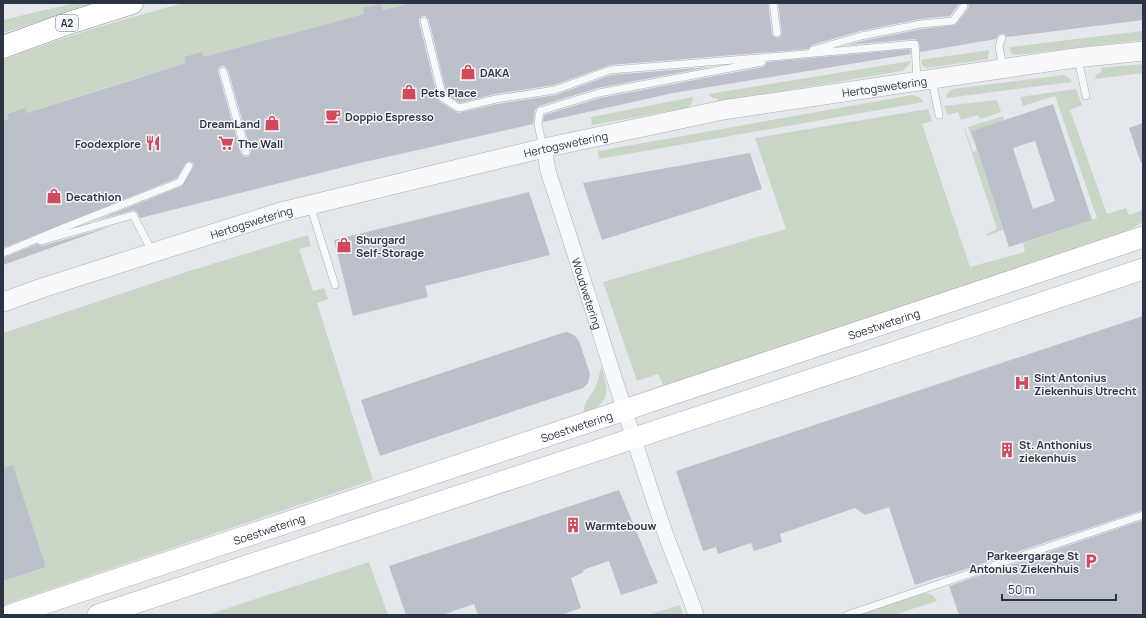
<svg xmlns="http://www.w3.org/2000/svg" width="1146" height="618" font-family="Manrope,sans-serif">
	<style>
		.green { fill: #c9d6c5 }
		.building { fill: #bbc0ca; fill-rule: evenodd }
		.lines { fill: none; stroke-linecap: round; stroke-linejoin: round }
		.service-casing { stroke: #a9aeb7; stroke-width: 8 }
		.minor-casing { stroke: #a9aeb7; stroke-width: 16 }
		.tertiary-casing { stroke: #a9aeb7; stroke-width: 20 }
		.secondary-casing { stroke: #a9aeb7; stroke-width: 22 }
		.motorway-casing { stroke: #8b94a3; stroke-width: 23 }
		.service { stroke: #f7f8fa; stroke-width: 7 }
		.minor { stroke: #f7f8fa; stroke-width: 15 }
		.tertiary { stroke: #f7f8fa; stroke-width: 19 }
		.secondary { stroke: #fff; stroke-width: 21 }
		.motorway { stroke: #fff; stroke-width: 22 }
		.labels { text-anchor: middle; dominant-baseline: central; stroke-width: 3; stroke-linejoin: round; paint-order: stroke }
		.shield { fill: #f4f6f9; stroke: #676e7b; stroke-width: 1 }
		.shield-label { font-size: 10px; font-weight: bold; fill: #2b3445 }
		.poi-label { font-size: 11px; font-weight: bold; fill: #2b3445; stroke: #f4f6f9; text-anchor: start }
		.street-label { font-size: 11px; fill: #2b3445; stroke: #f4f6f9 }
	</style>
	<rect width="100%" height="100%" fill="#e4e7ec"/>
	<path class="green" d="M75 3H97L3 33V20Z
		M184 3H411C273 36 137 76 3 121V60C62 37 123 19 184 3Z
		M1143 31V40L1016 55 1011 53 1009 47Z
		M989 50 988 59 927 68 922 65 921 60Z
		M911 61 908 66 902 71 718 102V99L712 98 709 94Z
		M1143 64V73L1095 79 1096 75 1101 72V68Z
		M1064 75 1069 78 1072 82 946 98 947 94 952 89Z
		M1076 89 1082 105 1070 110 1107 214 1126 208 1129 215 1143 210V222L1112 239 664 387 658 374 637 381 603 282 786 229 755 138 928 109 932 121 922 124 970 267 1025 252 1023 243 1097 218 1055 96 1023 106 1020 97Z
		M912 95 919 97 924 102 599 159 598 151Z
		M693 97 692 103 687 108 592 125 591 117Z
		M997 100 1001 112 980 119 978 115 961 120 958 112 948 115 944 106Z
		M1003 116 1004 120 971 131 975 147 968 127Z
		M965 128 973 152 977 150 1003 230 986 236V234L997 229 964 129Z
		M308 235 311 246 299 249 313 291 324 288 328 299 317 303 373 480 3 605V581L46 567 13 465 3 468V333L189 271Z
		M601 366C609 391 611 403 584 414 582 404 591 396 595 388 598 381 600 373 601 366Z
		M369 562 388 615H207Z
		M925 593C931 594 934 595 937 601L893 615H857Z
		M680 605 683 615H648Z"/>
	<path class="building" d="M411 3H768L772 34 773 36 777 38 780 37 782 33 778 3H960L950 16 920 19 860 31 812 45 808 49 610 65 554 85 495 94 460 103 447 95 429 20 426 16H422L419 19V22L438 99 440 102 458 113 497 104 556 95 611 75 709 67 598 88 539 106 535 110 533 124 360 163 140 218 137 212 134 210 97 220 182 186 194 166 193 163 189 161 185 164 177 178 3 248V121L9 119 7 114 25 108 27 113 186 63 184 57 202 52 204 57 364 14 363 8 381 4 383 10ZM221 66H225L228 70 251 151 250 155 247 157 243 156 241 153 218 72V69Z
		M968 3H1143V20L1007 37 1006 35 1002 33 999 34 996 39 920 52 919 42 915 39 848 45 862 41 922 29 955 25 968 9 969 6Z
		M910 49 911 54 673 93 543 122 544 115 600 98 763 67 766 65 767 62Z
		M1053 104 1092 220 1009 247 971 131ZM1035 141 1055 201 1033 209 1013 148Z
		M1143 123V162L1141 163 1129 128Z
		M750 153 762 189 602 240 583 183Z
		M529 192 550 255 425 286 428 297 353 316 334 240Z
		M112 226 3 265V258L37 244 42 246Z
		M1143 316V510L945 576V575L915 585 889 507 865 515 855 508 780 534 782 542 754 551 751 543 718 554 716 547 703 551 676 471Z
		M562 333 567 332 572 334 576 337 579 341 590 374 588 383 583 388 380 456 361 400Z
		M13 465 46 567 3 581V468Z
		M619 490 658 583 621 595 609 561 585 569 582 573 571 578 581 608 561 615H478L474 604 442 615H406L389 566Z
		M1143 520V613L1137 615H959L949 586Z"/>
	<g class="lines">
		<g class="service-casing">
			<path id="service" d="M773 3 777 33
				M424 21 443 98 459 108 496 99 555 90 610 70 782 56 915 44 917 81
				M1002 38 999 46 1003 68
				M813 50 861 36 921 24 953 21 964 6
				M1078 59 1086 96
				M223 71 246 152
				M932 80 939 115
				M543 148 538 124 540 111 599 93 762 62
				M310 205 335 285
				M41 241 133 215 153 253
				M3 253 63 228 180 182 189 166
				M847 615 1143 515"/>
		</g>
		<g class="minor-casing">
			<g id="minor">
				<path id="s1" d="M544 148 548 171C587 289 623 409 663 527 673 556 686 585 696 615"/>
			</g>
		</g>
		<g class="tertiary-casing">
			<g id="tertiary">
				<path id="s2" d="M3 302 45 287 281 212 544 148 723 110 1075 58 1143 51"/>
			</g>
		</g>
		<g class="secondary-casing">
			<g id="secondary">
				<path id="s3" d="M10 615 1143 237"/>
				<path d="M98 615 892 353 1143 269"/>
			</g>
		</g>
		<g class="motorway-casing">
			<path id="motorway" d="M3 47 66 24 132 3"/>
		</g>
		<use href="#service" class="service"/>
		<use href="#minor" class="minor"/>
		<use href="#tertiary" class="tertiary"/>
		<use href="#secondary" class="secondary"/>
		<use href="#motorway" class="motorway"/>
	</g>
	<defs>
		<g id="shop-bare" transform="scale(1.2)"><path d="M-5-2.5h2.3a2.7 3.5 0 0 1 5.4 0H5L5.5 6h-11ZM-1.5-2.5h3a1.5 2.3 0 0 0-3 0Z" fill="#d1495b" stroke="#f4f6f9" stroke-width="2.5" paint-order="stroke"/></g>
		<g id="cafe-bare" transform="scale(1.2)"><path d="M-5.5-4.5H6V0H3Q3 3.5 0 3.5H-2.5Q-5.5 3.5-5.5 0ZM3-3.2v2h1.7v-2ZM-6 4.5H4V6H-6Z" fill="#d1495b" stroke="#f4f6f9" stroke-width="2.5" paint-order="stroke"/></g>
		<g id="restaurant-bare" transform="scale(1.2)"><path d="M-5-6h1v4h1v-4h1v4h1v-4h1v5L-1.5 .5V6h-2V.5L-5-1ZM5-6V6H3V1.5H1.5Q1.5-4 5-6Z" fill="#d1495b" stroke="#f4f6f9" stroke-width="2.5" paint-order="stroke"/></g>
		<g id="supermarket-bare" transform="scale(1.2)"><path d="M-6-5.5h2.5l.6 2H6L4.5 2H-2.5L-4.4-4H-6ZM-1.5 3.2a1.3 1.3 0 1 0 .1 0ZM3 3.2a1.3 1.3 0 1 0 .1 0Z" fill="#d1495b" stroke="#f4f6f9" stroke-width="2.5" paint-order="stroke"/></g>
		<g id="hospital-bare" transform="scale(1.2)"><path d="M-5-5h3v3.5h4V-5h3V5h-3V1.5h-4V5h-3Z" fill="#d1495b" stroke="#f4f6f9" stroke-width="2.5" paint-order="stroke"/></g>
		<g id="building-bare" transform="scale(1.2)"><path d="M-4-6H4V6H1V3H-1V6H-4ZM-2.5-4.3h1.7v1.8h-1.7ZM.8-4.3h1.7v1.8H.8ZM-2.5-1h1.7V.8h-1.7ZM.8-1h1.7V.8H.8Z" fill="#d1495b" stroke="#f4f6f9" stroke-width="2.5" paint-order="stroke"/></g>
		<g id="parking-bare" transform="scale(1.2)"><path d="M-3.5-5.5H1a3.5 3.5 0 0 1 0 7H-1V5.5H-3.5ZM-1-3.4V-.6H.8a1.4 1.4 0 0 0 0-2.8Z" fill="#d1495b" stroke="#f4f6f9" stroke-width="2.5" paint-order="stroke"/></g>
	</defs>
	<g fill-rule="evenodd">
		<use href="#shop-bare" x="468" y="72"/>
		<use href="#shop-bare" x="409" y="92"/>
		<use href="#cafe-bare" x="333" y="116"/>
		<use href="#shop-bare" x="272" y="123"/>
		<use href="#restaurant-bare" x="153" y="143"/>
		<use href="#supermarket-bare" x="226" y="143"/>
		<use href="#shop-bare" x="54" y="196"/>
		<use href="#shop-bare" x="344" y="245"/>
		<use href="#hospital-bare" x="1022" y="383"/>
		<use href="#building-bare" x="1007" y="450"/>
		<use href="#building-bare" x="573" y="525"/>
		<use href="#parking-bare" x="1091" y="561"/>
	</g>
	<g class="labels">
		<rect class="shield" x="56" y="15" width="22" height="16" rx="3"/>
		<g class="shield-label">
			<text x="67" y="23">A2</text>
		</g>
		<g class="poi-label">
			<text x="480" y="72">DAKA</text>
			<text x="421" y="92">Pets Place</text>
			<text x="345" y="116">Doppio Espresso</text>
			<text x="260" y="123" text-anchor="end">DreamLand</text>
			<text x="141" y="143" text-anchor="end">Foodexplore</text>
			<text x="238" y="143">The Wall</text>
			<text x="66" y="196">Decathlon</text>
			<text x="356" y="239">Shurgard<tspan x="356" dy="13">Self-Storage</tspan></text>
			<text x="1034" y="377">Sint Antonius<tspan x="1034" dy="13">Ziekenhuis Utrecht</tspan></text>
			<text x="1019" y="444">St. Anthonius<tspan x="1019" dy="13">ziekenhuis</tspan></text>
			<text x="585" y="525">Warmtebouw</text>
			<text x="1079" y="555" text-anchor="end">Parkeergarage St<tspan x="1079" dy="13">Antonius Ziekenhuis</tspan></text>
		</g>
		<g class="street-label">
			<text stroke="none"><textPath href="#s2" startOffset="909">Hertogswetering</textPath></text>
			<text stroke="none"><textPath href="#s2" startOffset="585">Hertogswetering</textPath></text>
			<text stroke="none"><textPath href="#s2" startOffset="261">Hertogswetering</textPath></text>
			<text stroke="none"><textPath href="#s1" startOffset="152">Woudwetering</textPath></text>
			<text stroke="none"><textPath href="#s3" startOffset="921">Soestwetering</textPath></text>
			<text stroke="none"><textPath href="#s3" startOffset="597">Soestwetering</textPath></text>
			<text stroke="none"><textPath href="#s3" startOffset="273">Soestwetering</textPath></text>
		</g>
	</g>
	<rect width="1146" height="618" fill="none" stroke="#2b3445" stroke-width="8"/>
	<path d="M1002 594v6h114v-6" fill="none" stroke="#2b3445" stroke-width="2"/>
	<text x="1008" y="594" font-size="12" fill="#2b3445" stroke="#f4f6f9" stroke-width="3" paint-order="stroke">50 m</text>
</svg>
